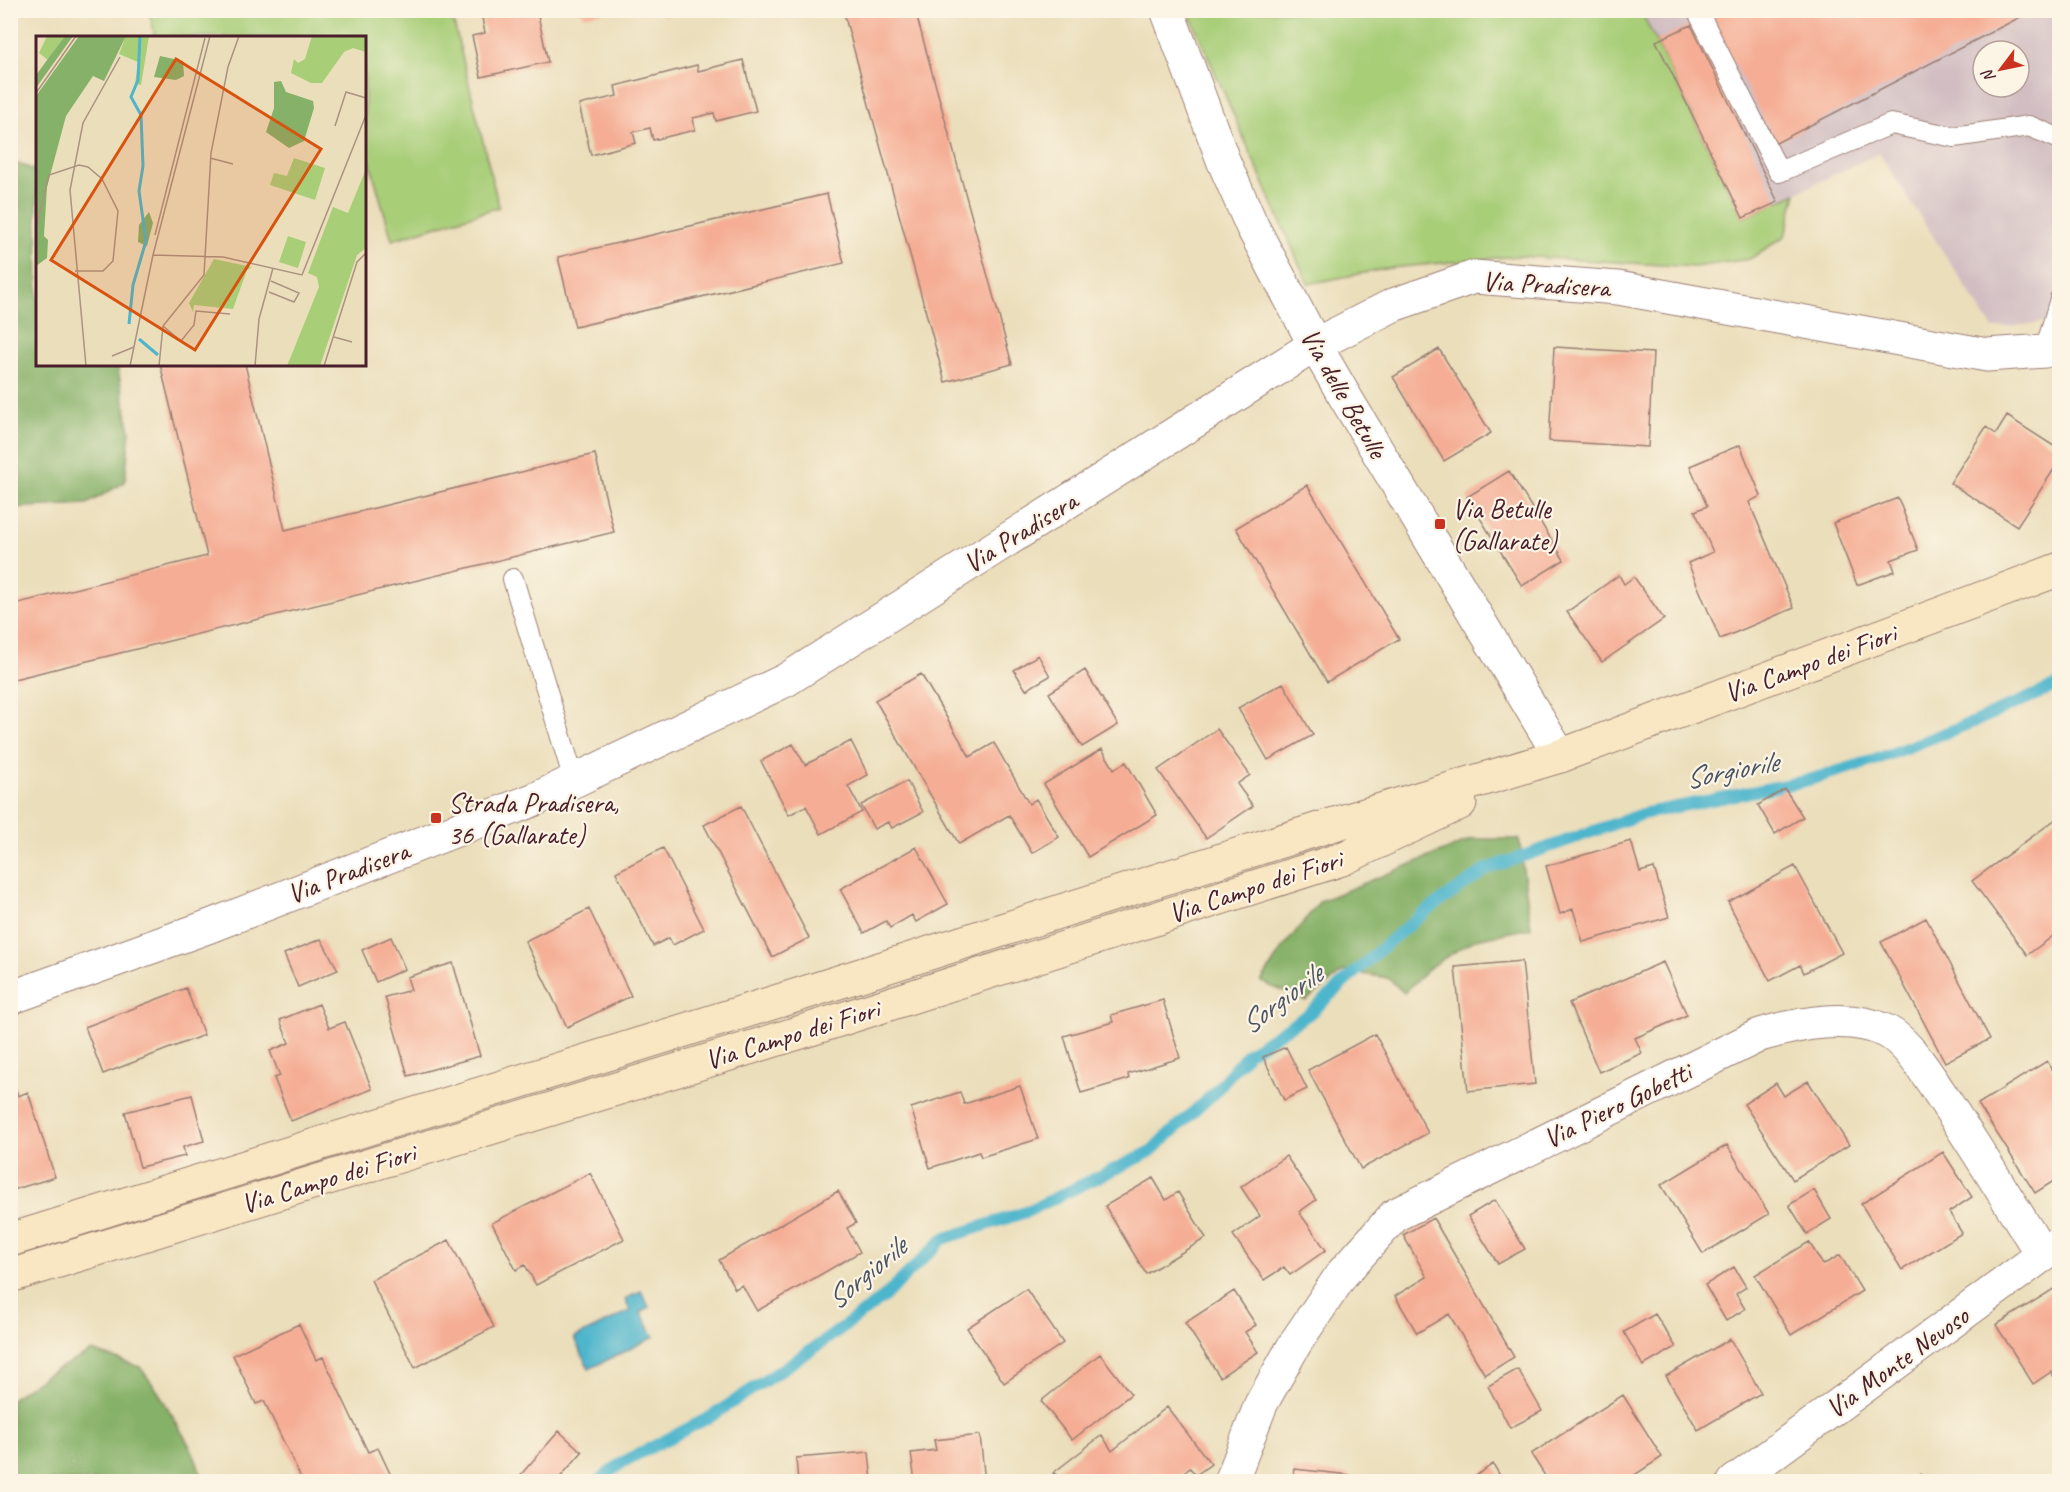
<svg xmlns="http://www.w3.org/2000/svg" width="2070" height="1492" font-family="Caveat,sans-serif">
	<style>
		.industrial { fill: #d2bec2; fill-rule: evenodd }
		.green { fill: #a8ce78; stroke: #797652; stroke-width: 1.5 }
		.forest { fill: #86b168; stroke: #68684a; stroke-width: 1.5 }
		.water { fill: #4eb5cc; stroke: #4c6a7c; stroke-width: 1.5 }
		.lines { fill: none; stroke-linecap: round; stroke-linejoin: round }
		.stream { stroke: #4eb5cc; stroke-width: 12 }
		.building { fill: #f5ae95 }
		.lane-casing { stroke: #9a7e73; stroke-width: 22 }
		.street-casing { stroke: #9a7e73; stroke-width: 35 }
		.secondary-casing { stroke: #9a7e73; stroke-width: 35 }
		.lane { stroke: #fff; stroke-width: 20 }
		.street { stroke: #fff; stroke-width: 33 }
		.secondary { stroke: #f9e7c3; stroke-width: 33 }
		.poi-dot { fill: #c8321e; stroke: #fcf5e5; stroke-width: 2 }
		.labels { text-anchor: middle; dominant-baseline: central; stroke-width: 4.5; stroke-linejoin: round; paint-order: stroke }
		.street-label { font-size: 28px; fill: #4a1f2b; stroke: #fcf5e5 }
		.poi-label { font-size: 28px; fill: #4a1f2b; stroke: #fcf5e5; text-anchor: start }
		.water-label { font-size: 30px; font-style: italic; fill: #4b5463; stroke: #fcf5e5 }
		.inset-river { fill: none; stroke: #4eb5cc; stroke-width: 3 }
		.inset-road { fill: none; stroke: #ab9281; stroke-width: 1.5 }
		.view { fill: #d8530f; fill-opacity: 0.15; stroke: #d8530f; stroke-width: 3 }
		.inset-edge { fill: none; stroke: #4a1f2b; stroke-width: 3 }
	</style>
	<rect width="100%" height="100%" fill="#fcf5e5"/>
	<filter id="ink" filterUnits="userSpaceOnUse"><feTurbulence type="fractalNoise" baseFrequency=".0167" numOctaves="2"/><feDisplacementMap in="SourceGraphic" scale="12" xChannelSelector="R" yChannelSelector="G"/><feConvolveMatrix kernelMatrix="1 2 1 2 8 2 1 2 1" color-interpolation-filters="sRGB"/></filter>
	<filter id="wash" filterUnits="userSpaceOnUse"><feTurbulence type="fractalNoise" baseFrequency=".008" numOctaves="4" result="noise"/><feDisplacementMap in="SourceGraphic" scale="24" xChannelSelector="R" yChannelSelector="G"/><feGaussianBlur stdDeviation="1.35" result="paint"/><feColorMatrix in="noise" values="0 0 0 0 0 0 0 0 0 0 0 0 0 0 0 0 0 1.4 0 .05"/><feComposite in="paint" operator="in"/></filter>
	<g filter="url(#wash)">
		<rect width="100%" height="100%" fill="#ebdebb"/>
		<path class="industrial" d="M1641 11H2059V320L1993 329 1879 153 1743 218ZM1983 51H2019V87H1983Z"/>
		<path class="green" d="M149 11H451L499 207 392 240 365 145 364 38 155 37Z
			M1188 11H1641L1743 218 1796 193 1785 236 1750 259 1694 267 1518 256 1390 268 1308 284Z"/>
		<path class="forest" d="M11 164H19L37 171 38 364 117 365 130 431 125 482 87 504 11 508Z
			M1473 839H1519L1531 928 1476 939 1433 965 1404 993 1388 978 1344 971 1306 1001 1261 982 1282 949 1320 901Z
			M92 1351 140 1367 159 1393 192 1450 204 1481H11V1399L48 1374Z"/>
		<path class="water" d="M641 1291 649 1307 641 1312 654 1337 589 1369 574 1338 630 1311 625 1299Z"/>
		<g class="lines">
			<path class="stream" d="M597 1482 623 1462 712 1416 820 1344 884 1297 943 1239 1026 1212 1150 1152 1213 1094 1248 1053 1309 1014 1393 938 1428 910 1487 869 1642 814 1805 781 1872 761 1976 721 2060 684"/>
		</g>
		<g id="blocks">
			<path class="building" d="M519 10H537L548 62 481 77 472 36 485 33 482 18Z
				M582 10H605V12L583 16Z
				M662 10H686V12L663 16Z
				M843 10H915L1012 364 945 382Z
				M1706 10H2034L1776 143Z
				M1691 25 1778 202 1743 218 1656 41Z
				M743 60 756 111 716 121 714 113 693 118 695 130 653 140 650 128 633 132 636 143 591 155 579 105 617 96 615 86 697 65 698 71Z
				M827 194 844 263 575 327 558 257Z
				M1554 347 1653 353 1648 447 1549 441Z
				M1439 349 1491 433 1444 461 1393 377Z
				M160 364H245L285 530 595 454 614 532 10 680V605L207 556Z
				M2007 416 2060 450V460L2017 526 1950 483 1986 427 1996 434Z
				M1740 445 1761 496 1749 502 1794 608 1720 639 1688 563 1713 552 1695 511 1707 506 1690 466Z
				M1509 471 1564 560 1522 586 1467 497Z
				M1307 485 1399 639 1327 682 1236 528Z
				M1898 498 1918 550 1891 560 1895 571 1857 585 1833 523Z
				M1619 575 1624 584 1634 577 1664 619 1602 662 1567 612Z
				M1038 655 1050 676 1026 690 1014 670Z
				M1085 670 1118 725 1082 747 1049 693Z
				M921 674 970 757 994 743 1029 804 1036 799 1059 837 1032 853 1009 815 959 844 875 700Z
				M1283 683 1313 735 1268 760 1238 708Z
				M1217 729 1250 775 1237 784 1253 806 1206 838 1158 770Z
				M851 741 868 775 848 786 862 812 821 834 806 806 789 815 761 761 793 744 805 765Z
				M1102 749 1114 769 1126 762 1157 815 1088 857 1044 784Z
				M907 781 923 812 892 828 888 822 874 829 861 805Z
				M1785 789 1803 817 1775 834 1758 805Z
				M741 806 809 938 772 957 704 825Z
				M2060 816V931L2027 955 1972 881Z
				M1631 841 1640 872 1654 868 1669 917 1583 942 1573 909 1560 914 1546 866Z
				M916 847 948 904 916 922 912 915 890 928 886 921 864 933 840 889Z
				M663 848 704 929 673 945 669 938 653 946 616 872Z
				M1795 866 1842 953 1804 973 1800 965 1770 981 1728 902Z
				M589 909 631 996 567 1027 525 941Z
				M1926 918 1990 1039 1945 1062 1881 942Z
				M391 937 405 969 376 982 362 950Z
				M321 939 338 970 298 987 284 954Z
				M1522 961 1535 1084 1468 1091 1455 967Z
				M1663 962 1687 1015 1635 1038 1642 1053 1599 1072 1569 1003Z
				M453 963 480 1056 408 1076 385 997 411 990 407 977Z
				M186 988 204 1035 103 1074 85 1027Z
				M1163 1000 1180 1058 1128 1074 1129 1079 1081 1093 1064 1036 1113 1022 1111 1015Z
				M319 1004 329 1028 345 1022 372 1089 291 1121 274 1078 280 1076 270 1051 289 1043 280 1020Z
				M1375 1034 1428 1133 1361 1169 1308 1070Z
				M1286 1047 1307 1089 1284 1100 1263 1057Z
				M2047 1061 2060 1081V1177L2035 1193 1978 1104Z
				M10 1073 18 1096 28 1092 55 1177 10 1191Z
				M1808 1081 1849 1145 1793 1180 1744 1104 1776 1083 1784 1096Z
				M1020 1086 1038 1139 981 1157 979 1152 930 1168 911 1108 960 1092 964 1104Z
				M192 1095 204 1141 183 1147 185 1156 140 1167 125 1112Z
				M1727 1145 1769 1214 1703 1254 1661 1185Z
				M1943 1152 1972 1197 1949 1212 1962 1233 1902 1270 1861 1204Z
				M1286 1156 1316 1200 1299 1212 1326 1250 1290 1275 1284 1267 1264 1280 1233 1235 1260 1216 1241 1187Z
				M590 1173 624 1239 536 1285 525 1265 516 1270 492 1223Z
				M1153 1178 1166 1200 1178 1192 1206 1238 1146 1274 1105 1206Z
				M1814 1190 1831 1219 1807 1234 1789 1205Z
				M838 1191 856 1223 847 1228 860 1252 757 1311 742 1285 735 1289 719 1260Z
				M1495 1200 1525 1249 1498 1264 1468 1216Z
				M1433 1218 1514 1357 1485 1375 1449 1314 1417 1333 1395 1296 1427 1277 1403 1235Z
				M449 1240 494 1327 415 1368 371 1280Z
				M1809 1242 1823 1265 1840 1255 1862 1291 1791 1335 1755 1275Z
				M1734 1267 1746 1287 1736 1294 1745 1309 1726 1321 1705 1285Z
				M2060 1285V1385L2051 1372 2033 1384 1996 1325Z
				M1026 1289 1063 1343 1004 1383 967 1328Z
				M1234 1291 1256 1325 1245 1332 1258 1352 1220 1377 1185 1323Z
				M1655 1314 1676 1347 1643 1366 1624 1332Z
				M299 1324 316 1360 323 1357 368 1452 378 1448 394 1482H303L264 1401 256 1404 233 1355Z
				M1730 1339 1761 1393 1698 1430 1666 1376Z
				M1100 1354 1131 1394 1072 1440 1041 1401Z
				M1518 1369 1542 1411 1510 1428 1488 1386Z
				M1623 1395 1662 1457 1624 1482H1549L1531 1454Z
				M1167 1407 1211 1464 1196 1475 1190 1468 1172 1482H1126L1121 1475 1114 1482H1072L1053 1473 1102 1435 1112 1451Z
				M559 1431 582 1452 556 1482H517L516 1480Z
				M980 1435 985 1482H915L911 1453 936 1450 934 1440Z
				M869 1452 872 1482H798L796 1458Z
				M1493 1464 1504 1482H1467Z
				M1294 1469 1350 1475 1349 1482H1292Z
				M1921 1474 1926 1482H1909Z"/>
		</g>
	</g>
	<g filter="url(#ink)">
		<use href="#blocks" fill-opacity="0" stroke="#9a7e73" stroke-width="1.5"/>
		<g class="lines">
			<g class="lane-casing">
				<path id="lane" d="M1697 10 1779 172 1891 124 1954 137 2029 126 2060 139
					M2045 351 2060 299
					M513 579 574 780"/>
			</g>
			<g class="street-casing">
				<path id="street" d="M1167 10 1223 160 1252 226 1315 345 1344 395 1560 756
					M10 998 210 926 538 798 786 680 1315 345 1393 305 1474 277 1618 288 1987 355 2045 351 2060 344
					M1231 1482 1261 1404 1296 1342 1342 1274 1395 1215 1760 1035C1798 1024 1848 1013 1886 1031 1909 1042 1933 1083 1947 1104 1980 1154 2011 1205 2043 1256
					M1734 1482 2059 1243"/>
			</g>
			<g class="secondary-casing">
				<path id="secondary" d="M10 1240 804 993 1328 826 1560 756 2060 569
					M10 1276 814 1028 1342 859 1460 803"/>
			</g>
			<use href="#lane" class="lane"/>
			<use href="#street" class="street"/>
			<use href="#secondary" class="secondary"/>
		</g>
	</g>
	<g class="poi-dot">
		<rect x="1434" y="518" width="12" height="12" rx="3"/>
		<rect x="430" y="812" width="12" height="12" rx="3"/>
	</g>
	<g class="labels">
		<g class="street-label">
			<text transform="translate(1546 284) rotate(3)">Via Pradisera</text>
			<text transform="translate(1344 393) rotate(60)">Via delle Betulle</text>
			<text transform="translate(1020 532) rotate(-32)">Via Pradisera</text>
			<text transform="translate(1810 663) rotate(-20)">Via Campo dei Fiori</text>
			<text transform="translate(348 872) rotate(-21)">Via Pradisera</text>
			<text transform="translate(1255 886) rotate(-18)">Via Campo dei Fiori</text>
			<text transform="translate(792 1034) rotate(-17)">Via Campo dei Fiori</text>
			<text transform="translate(1617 1105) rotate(-26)">Via Piero Gobetti</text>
			<text transform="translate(328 1178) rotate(-17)">Via Campo dei Fiori</text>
			<text transform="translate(1897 1362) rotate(-36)">Via Monte Nevoso</text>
		</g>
		<g class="poi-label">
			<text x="1452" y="508">Via Betulle<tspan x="1452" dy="32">(Gallarate)</tspan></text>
			<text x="448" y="802">Strada Pradisera,<tspan x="448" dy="32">36 (Gallarate)</tspan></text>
		</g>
		<g class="water-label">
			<text transform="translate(1731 770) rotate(-11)">Sorgiorile</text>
			<text transform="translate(1281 999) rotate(-37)">Sorgiorile</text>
			<text transform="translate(866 1273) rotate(-40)">Sorgiorile</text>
		</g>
	</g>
	<g transform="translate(36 36)">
		<rect width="330" height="330" fill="#ebdebb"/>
		<path d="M11 0H29L12 24 3 17ZM90 0H113L105 49 99 48 102 26 83 18ZM276 0H330V16L317 12 308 16 286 47H275L255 37 258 23 262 27 269 23ZM258 122 289 132 279 164 234 149 238 137 251 140ZM330 133V212L321 219 284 330H251L283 251 281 241 272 237 297 171 312 177ZM252 200 270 206 262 232 243 226ZM178 223 216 231 211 234 197 273 158 269 157 276 153 267Z" fill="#a8ce78"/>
		<path d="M29 0H37L0 52V39ZM43 0H90L68 45 57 40 30 80 11 151 8 200 12 204 11 222 0 230V60ZM124 20 147 25 148 40 140 44 118 41ZM245 45 250 56 277 65 278 72 268 105 253 112 230 96 238 72V46ZM113 176 117 187 111 210 102 206 103 189Z" fill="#86b168"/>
		<path class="inset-river" d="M93 288 97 249 110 205 103 155 107 130 105 79 95 61 102 44 104 0M103 303 122 319"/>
		<path class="inset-road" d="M0 57 40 0M299 90 310 56 330 62M174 122 197 128M0 192 13 139 43 129 52 131 66 143 82 175 77 225 67 235H39M119 199 169 2M117 219 187 221 266 239 330 79M233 256 258 266 263 257 235 245M127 290 145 305 158 289 160 275 194 278M298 301 316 306M76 320 98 311M50 330 34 154 47 87 84 21M94 330 117 219 174 0M123 330 127 290 168 239 175 117 192 31 203 0M219 330 223 283 237 232M288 330 321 226 330 217"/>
		<path class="view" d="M140 23 285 113 159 314 15 224Z"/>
		<rect width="330" height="330" class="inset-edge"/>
	</g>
	<rect width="2070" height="1492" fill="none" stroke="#fcf5e5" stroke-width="36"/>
	<g transform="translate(2001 69) rotate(238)"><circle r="28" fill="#fcf5e5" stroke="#b59f9b" stroke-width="1.5"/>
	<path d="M0-4.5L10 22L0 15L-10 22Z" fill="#c8321e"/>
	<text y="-9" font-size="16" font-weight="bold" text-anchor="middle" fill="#4a1f2b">N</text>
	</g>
</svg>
